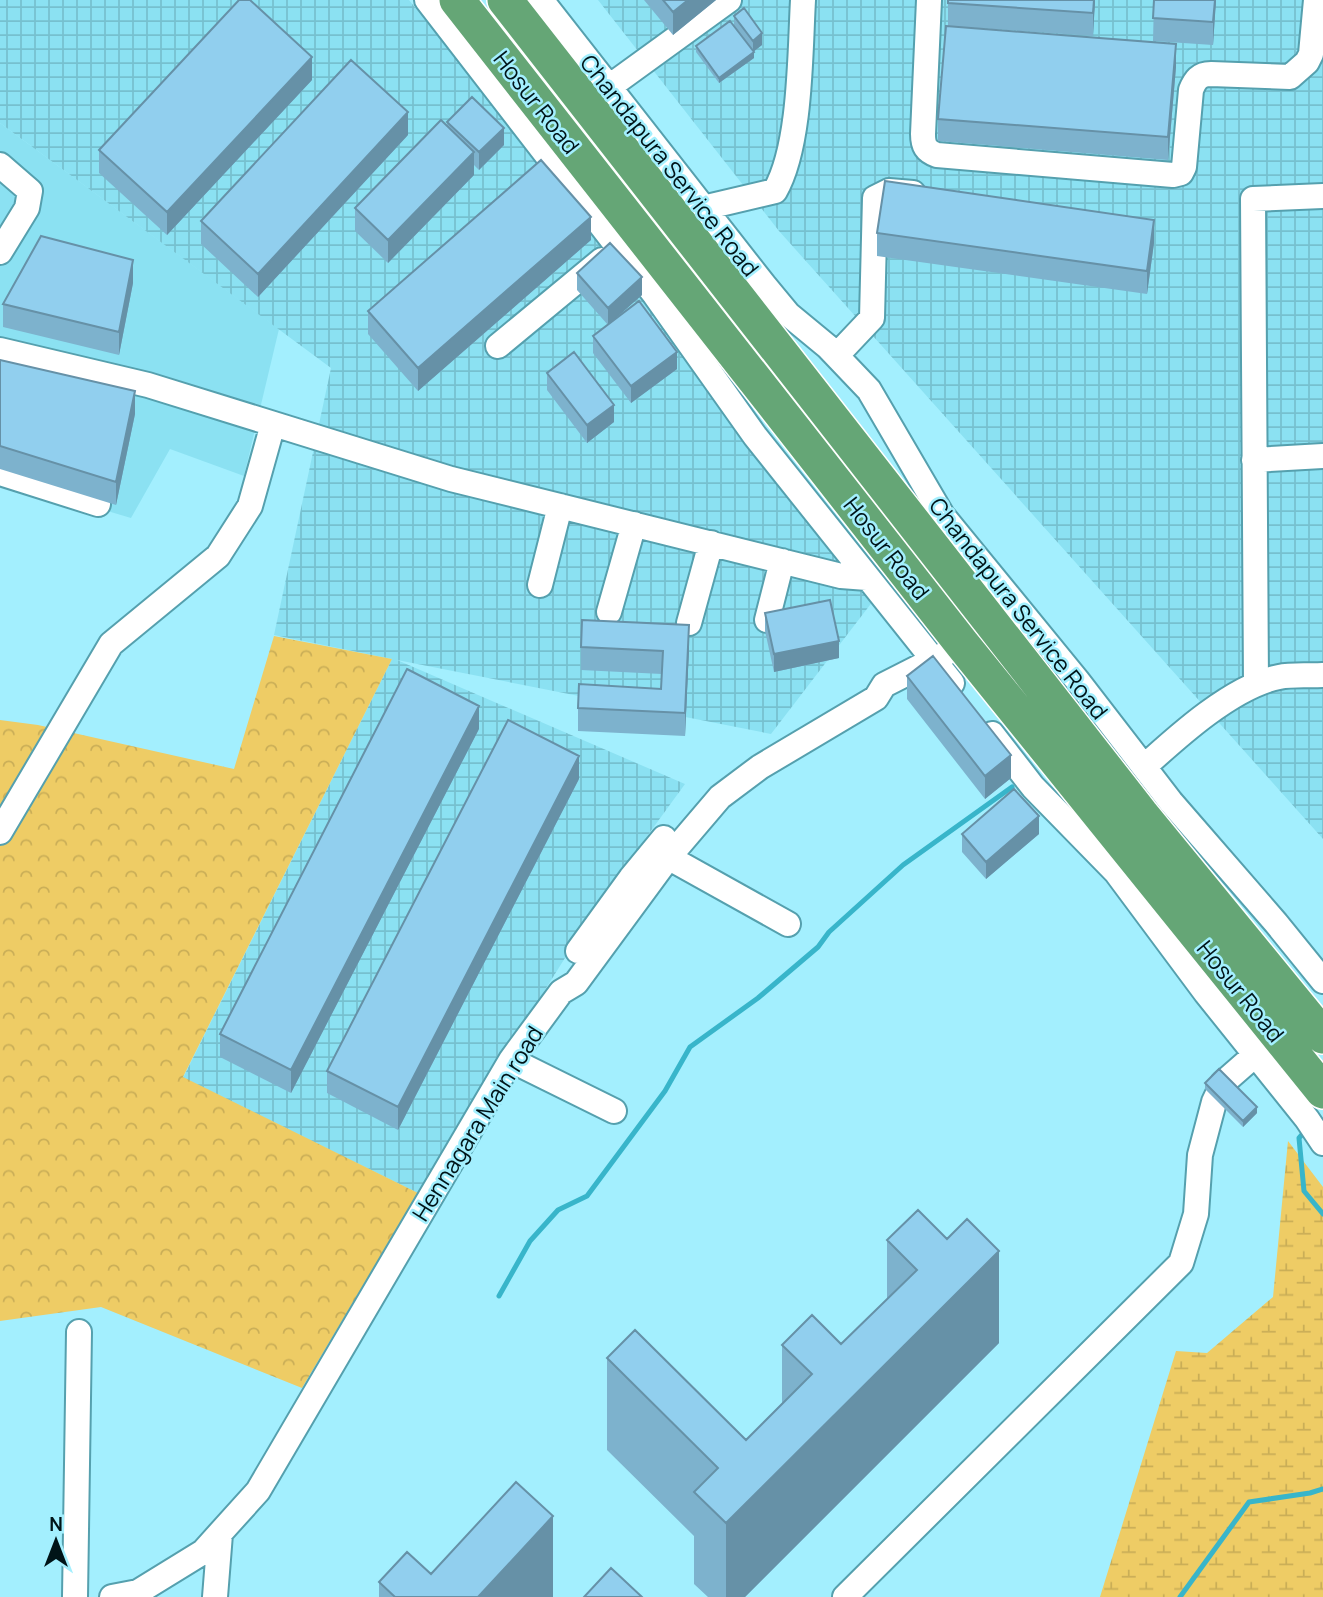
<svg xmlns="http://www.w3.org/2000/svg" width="1323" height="1597" font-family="Manrope,sans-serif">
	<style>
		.built { fill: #8be1f2 }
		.industrial { fill: url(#industrial-grid) }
		.forest { fill: url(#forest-crowns) }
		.wetland { fill: url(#wetland-marsh) }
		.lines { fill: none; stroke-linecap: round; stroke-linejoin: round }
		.stream { stroke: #38b5ca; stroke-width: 5 }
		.minor-casing { stroke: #55a0ae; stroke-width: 28 }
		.highway-casing { stroke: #fff; stroke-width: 38 }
		.minor { stroke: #fff; stroke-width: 24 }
		.highway { stroke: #65a676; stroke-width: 35 }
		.wall { fill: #7db2cd }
		.shaded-wall { fill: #6691a7 }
		.building { fill: #91cfee; stroke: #6691a7; stroke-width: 2 }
		.labels { text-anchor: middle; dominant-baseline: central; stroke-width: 5; stroke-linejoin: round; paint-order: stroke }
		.street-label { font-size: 23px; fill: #001418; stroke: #a3effe }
	</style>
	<defs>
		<pattern id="industrial-grid" width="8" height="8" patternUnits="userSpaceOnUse" patternTransform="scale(1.75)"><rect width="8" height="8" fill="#8be1f2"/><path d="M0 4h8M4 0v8" fill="none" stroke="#76c0cf"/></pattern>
		<pattern id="forest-crowns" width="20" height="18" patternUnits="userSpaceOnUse" patternTransform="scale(1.75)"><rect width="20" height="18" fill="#eecc65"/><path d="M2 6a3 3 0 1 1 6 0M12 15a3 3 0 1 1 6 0" fill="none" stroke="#caae57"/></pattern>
		<pattern id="wetland-marsh" width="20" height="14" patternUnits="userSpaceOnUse" patternTransform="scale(1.75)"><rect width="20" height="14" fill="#eecc65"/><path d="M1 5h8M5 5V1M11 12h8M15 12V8" fill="none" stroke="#caae57"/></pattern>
	</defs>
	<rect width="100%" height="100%" fill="#a3effe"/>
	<path class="built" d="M0 123 279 329 244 476 170 449 131 518 0 479Z"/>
	<path class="industrial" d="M0 0H409L883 588 771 734 397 660 685 784 605 894 418 1193 183 1078 392 659 274 635 331 368 0 123Z
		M598 0H1323V839L779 231Z"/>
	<path class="forest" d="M274 636 392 659 183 1077 418 1193 302 1388 101 1307 0 1321V720L38 725 234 769Z"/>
	<path class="wetland" d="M1288 1141 1323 1187V1597H1100L1176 1351 1207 1353 1273 1297Z"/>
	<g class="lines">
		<path class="stream" d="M1307 1129 1299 1138 1304 1191 1323 1214
			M499 1296 530 1241 558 1210 587 1196 665 1091 690 1047 758 998 818 947 829 932 903 865 1012 787
			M1180 1597 1249 1502 1310 1493 1323 1489"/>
		<g class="minor-casing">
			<path id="minor" d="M427 0 655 295 755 436 952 683
				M541 0 764 285 788 314 828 347 869 390 942 515 1077 680 1171 802 1276 923 1323 981
				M929 0 923 134C923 146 926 151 937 155L1173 175 1181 173 1184 167 1191 90C1195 80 1199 74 1211 74L1290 77 1307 62 1311 54 1316 0
				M609 87 729 0
				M0 165 30 191 27 208 0 252
				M691 215 703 208 775 191C801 146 800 53 803 0
				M498 346 602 260
				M0 350 148 385 451 479 841 576 867 578
				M837 355 872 318 875 198 889 191 913 193
				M1254 460 1323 456
				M0 473 98 504
				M540 585 560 506
				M609 612 634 524
				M767 620 782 561
				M689 623 711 543
				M1256 684 1253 199 1323 196
				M992 734 1033 787 1116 872 1206 993 1307 1119 1323 1143
				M1144 767C1178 736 1233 686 1279 677 1293 674 1309 676 1323 675
				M0 832 111 644 218 556 250 506 273 424
				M657 851 788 924
				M578 951 631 878 664 838
				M511 1060 614 1111
				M75 1597 79 1332
				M112 1597 138 1592 203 1552 258 1491 511 1060 561 992 576 983 668 858 720 797 760 767 876 698 884 685 945 654
				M215 1597 220 1534
				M845 1597 1181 1263 1196 1214 1200 1155 1214 1102 1223 1083 1255 1055"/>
		</g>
		<g class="highway-casing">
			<path id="highway" d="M457 0 962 644 1323 1091
				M505 0 1141 814 1323 1036"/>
		</g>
		<use href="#minor" class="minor"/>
		<use href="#highway" class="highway"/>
	</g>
	<path class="wall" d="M644 0H716L673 35Z
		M948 0H1095L1093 36 962 27 1176 67 1168 160 938 141V119L948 26Z
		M1154 0H1216L1213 45 1153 41Z
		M734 16 762 45 753 52 754 58 719 83 696 52V46L734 26Z
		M312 80 167 235 99 173V150Z
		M447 122 504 145 479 170 474 165V175L388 263 355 231V208L447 126Z
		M408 135 258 297 201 244V221Z
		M877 233 1154 243 1147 294 877 256Z
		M591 240 418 391 368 334V311Z
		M577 273 642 295 611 322 677 369 631 403 593 353V336L608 325 577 290Z
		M133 283 119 355 3 327V304Z
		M0 360 135 414 116 505 0 469Z
		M547 373 614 422 587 443 547 390Z
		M765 613 839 658 774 672 765 631Z
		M581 647 689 648 685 736 578 731V708L661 689 662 674 581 670Z
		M907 676 1011 778 985 799 907 699Z
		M479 729 291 1093 220 1057V1034Z
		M579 779 398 1130 327 1093V1071Z
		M962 834H1039L986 879 962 852Z
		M1205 1083 1257 1113 1243 1127 1205 1089Z
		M887 1240 999 1343 745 1597H708L694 1584V1536L607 1450V1358L746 1440 782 1403V1345L841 1344 887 1299Z
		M431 1574 553 1597H379V1582Z"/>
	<path class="shaded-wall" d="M688 0H716L673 35V12Z
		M1094 0H1095L1093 36V13Z
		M1215 0H1216L1213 45V22Z
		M762 33V45L753 52V41Z
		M1176 44V67L1168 160V137Z
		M754 52V58L719 83V78Z
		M312 57V80L167 235V212Z
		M408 112V135L258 297V274Z
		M504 128V145L479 170V152Z
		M474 152V175L388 263V240Z
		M591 217V240L418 391V368Z
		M1154 220V243L1147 294V271Z
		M133 260V283L119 355V332Z
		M642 277V295L608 325V308Z
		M677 352V369L631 403V386Z
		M135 391V414L116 505V482Z
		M614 405V422L587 443V425Z
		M689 625V648L685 736V713Z
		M839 641V658L774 672V654Z
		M479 706V729L291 1093V1070Z
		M1011 755V778L985 799V776Z
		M579 756V779L398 1130V1107Z
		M1039 816V834L986 879V862Z
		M1257 1107V1113L1243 1127V1121Z
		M999 1251V1343L745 1597H726V1523Z
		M553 1516V1597H478Z"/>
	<path class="building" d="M239 0H250L312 57 167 212 99 150Z
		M663 0H688L673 12Z
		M948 0H1094L1093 13 948 3Z
		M1154 0H1215L1213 22 1153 18Z
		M744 8 762 33 753 41 734 16Z
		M730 21 754 52 719 78 696 46Z
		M946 26 1176 44 1168 137 938 119Z
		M351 60 408 112 258 274 201 221Z
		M472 97 504 128 479 152 447 122Z
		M441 120 474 152 388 240 355 208Z
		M541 160 591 217 418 368 368 311Z
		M885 181 1154 220 1147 271 877 233Z
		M41 236 133 260 119 332 3 304Z
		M610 243 642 277 608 308 577 273Z
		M639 301 677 352 631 386 593 336Z
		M574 352 614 405 587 425 547 373Z
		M0 360 135 391 116 482 0 446Z
		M830 600 839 641 774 654 765 613Z
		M582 620 689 625 685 713 578 708 579 684 661 689 663 651 581 647Z
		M933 656 1011 755 985 776 907 676Z
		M407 669 479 706 291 1070 220 1034Z
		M508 720 579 756 398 1107 327 1071Z
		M1014 789 1039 816 986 862 962 834Z
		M1219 1069 1257 1107 1243 1121 1205 1083Z
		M918 1210 947 1239 967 1219 999 1251 726 1523 694 1492 718 1468 607 1358 635 1330 746 1440 812 1374 782 1345 812 1315 841 1344 917 1270 887 1240Z
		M516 1482 553 1516 478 1597H395L379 1582 407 1552 431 1574Z
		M611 1568 642 1597H584Z"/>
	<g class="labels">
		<g class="street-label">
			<text transform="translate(537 102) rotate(52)">Hosur Road</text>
			<text transform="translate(670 165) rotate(52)">Chandapura Service Road</text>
			<text transform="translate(887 548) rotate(52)">Hosur Road</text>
			<text transform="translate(1019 608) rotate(52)">Chandapura Service Road</text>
			<text transform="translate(1241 991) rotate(51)">Hosur Road</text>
			<text transform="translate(477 1123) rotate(-58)">Hennagara Main road</text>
		</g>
	</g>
	<g transform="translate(56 1541)" stroke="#a3effe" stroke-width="5" paint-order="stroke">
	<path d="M0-5L12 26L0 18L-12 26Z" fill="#001418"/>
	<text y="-10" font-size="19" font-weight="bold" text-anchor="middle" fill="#001418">N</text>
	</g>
</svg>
